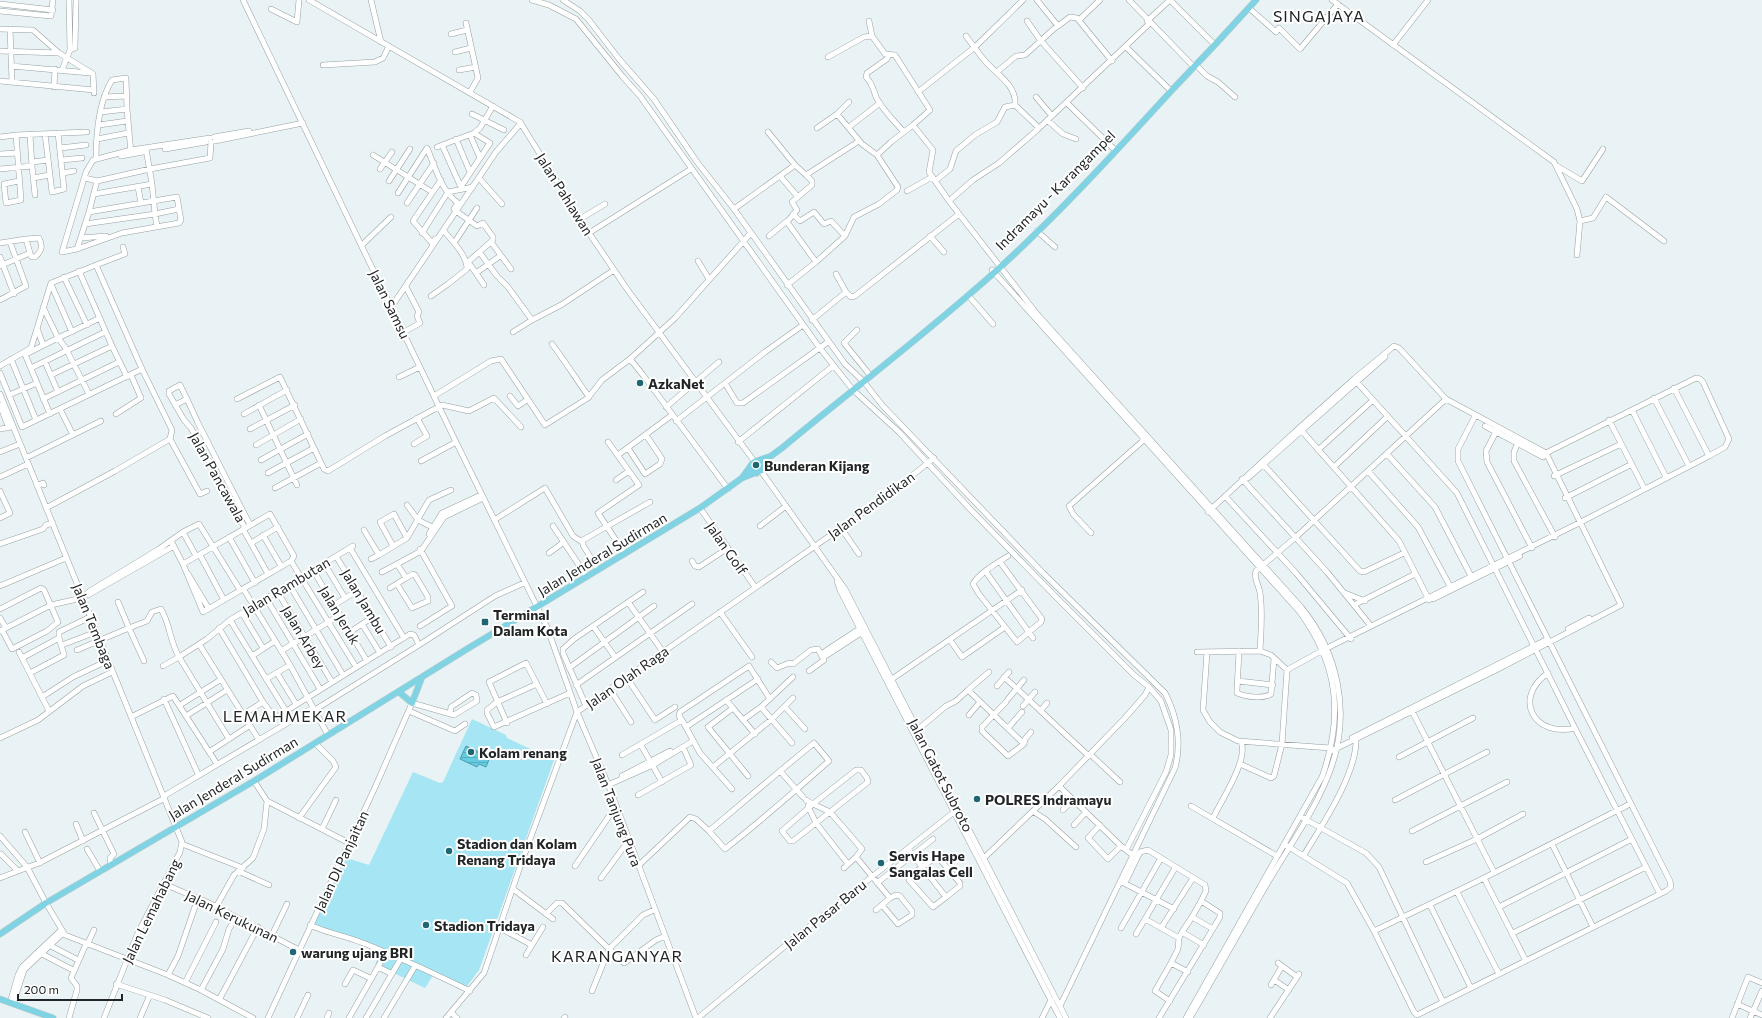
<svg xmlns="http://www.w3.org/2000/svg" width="1762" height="1018" font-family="Commissioner,sans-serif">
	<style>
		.grass { fill: #a6e6f4 }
		.water { fill: url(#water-rules); stroke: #509aa9 }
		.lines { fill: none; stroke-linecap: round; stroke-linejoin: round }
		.minor-casing { stroke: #98a0a2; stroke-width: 6 }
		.major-casing { stroke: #cecfcf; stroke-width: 7 }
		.minor { stroke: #fff; stroke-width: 5 }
		.major { stroke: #80d3e2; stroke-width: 6 }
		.poi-dot { fill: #1f6674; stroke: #fff; stroke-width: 1.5 }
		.labels { text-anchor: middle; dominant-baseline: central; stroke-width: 4; stroke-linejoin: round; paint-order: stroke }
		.street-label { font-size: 14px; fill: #222526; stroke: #fff }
		.poi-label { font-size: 14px; font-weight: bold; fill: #222526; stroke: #fff; text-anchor: start }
		.quarter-label { font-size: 16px; letter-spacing: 1px; fill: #222526; stroke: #fff }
	</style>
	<defs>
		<pattern id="water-rules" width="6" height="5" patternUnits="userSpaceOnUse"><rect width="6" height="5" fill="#64cce1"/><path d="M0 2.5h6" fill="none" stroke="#56afc1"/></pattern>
	</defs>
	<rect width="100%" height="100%" fill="#e9f2f4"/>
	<path class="grass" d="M472 719 506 735 507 738 554 760 479 970 465 989 434 974 425 988 375 964 382 952 354 940 311 928 343 857 369 865 413 772 440 783 443 782Z"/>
	<path class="water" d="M466 746 490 757 486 767 479 764 477 767 460 759Z"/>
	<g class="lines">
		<g class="minor-casing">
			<path id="minor" d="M243 0 456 442 547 627 577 712 610 789 696 1018
				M309 0 520 122 589 233 627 289 754 461
				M371 0 381 42
				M532 0 549 5 576 19 623 77 640 96 819 347 853 390
				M563 0 580 11 589 20 619 59 654 99 697 162 734 209 845 364 864 382 883 406 1043 573 1165 693C1177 716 1182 743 1175 768L1060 1006
				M1037 0 1058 26 1070 17 1077 18 1112 61
				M1129 0 1194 67
				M1332 0 1554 162 1577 209 1580 221 1577 255
				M0 4 53 10
				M1249 8 1276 32 1279 28 1300 49 1338 4
				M271 9 297 22 299 0
				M0 11 51 16 53 0
				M1079 20 1100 0
				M869 21 872 36 885 54 895 55 930 110 913 125 891 142 877 155
				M1027 21 1041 41 1083 88
				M1147 21 1170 0 1215 45
				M466 23 478 78 470 92
				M0 29 33 30 59 53 93 74 94 93
				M10 29 12 81
				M451 34 467 30
				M966 36C972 44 978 53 985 61 996 74 1017 85 1015 105
				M1393 45 1428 0
				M1126 47 1169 89
				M70 50 75 48 76 0
				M0 51 59 53
				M455 52 471 48
				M888 56 887 59 867 73 866 77C873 84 873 90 877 99 884 111 894 121 903 131
				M828 57 864 37 872 36
				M323 65 375 62 383 58 389 46
				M1196 65 1207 76 1218 82 1235 97
				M11 66 90 73
				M62 70 70 50 69 0
				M459 70 476 67
				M998 71 1016 56 1025 55 1057 26
				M0 81 94 90
				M54 87 55 69
				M918 92 975 47 1023 0
				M104 97 126 96
				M1036 97 1052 116
				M1067 103 1114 149
				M101 112 127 109 131 153
				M472 114 504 130
				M837 114 849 102
				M1047 120 1063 134 1076 139
				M99 125 127 121
				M913 125 933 150 929 172 949 201 1037 314 1301 607C1338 652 1351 712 1331 768 1317 808 1291 843 1270 879 1243 925 1217 972 1190 1018
				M849 127 880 103
				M817 128 837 114 862 144 877 155 898 187 897 190 879 204 854 217 845 236 816 262 787 222 797 210 792 202 812 185V181L806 175 859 141
				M768 132 795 165
				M45 134 52 192 64 189 58 133
				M16 135 87 132
				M470 135 480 158
				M0 137 16 135 21 200 6 203 4 184 19 181
				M214 137 249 131
				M97 139 128 133
				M456 139 470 172
				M215 141 303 123
				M442 145 460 185H462L490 143 474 133
				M437 147 474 133 480 128 493 106
				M60 148 86 145
				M427 148C435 166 441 191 458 203L454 209
				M165 149 206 142
				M0 154 17 153
				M373 155 432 192
				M121 156 143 152
				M96 159C96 134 99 101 112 80L126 78 127 109
				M62 160 82 158
				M32 162 48 160
				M32 166 35 195
				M1557 166 1582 181 1603 149
				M0 169 32 166 30 135
				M380 169 392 152
				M63 173 74 171
				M780 176 798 197
				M33 178 50 175
				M85 178 97 181 89 212 77 249 62 252 86 172 93 160 131 150 210 138
				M479 178 502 204
				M97 181 150 169 210 158 211 142
				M389 181 410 149
				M935 181 950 169 956 151 975 135 997 122 1005 107 1015 105 1039 128
				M138 187 141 203
				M907 191 932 177
				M398 193 427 148
				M94 194 152 184 146 149
				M949 201 973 180 999 163 1037 130 1150 23
				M407 203 434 163
				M734 209 795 165 806 175
				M456 211 477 226 483 223 493 237V240L468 262 476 273 500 256
				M89 212 177 197 179 209 155 214 157 227
				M793 214 800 221 814 212 824 224 831 221 845 236
				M580 219 605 204
				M1580 221 1593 218 1606 197 1664 241
				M85 224 155 214 152 184
				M1037 231 1055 247
				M422 233 448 192 473 187
				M589 233 691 169
				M769 236 787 221
				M930 236 944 252
				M81 238 106 236
				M26 239 39 238C43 246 42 251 35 257H32L30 254
				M435 239 432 243 413 221 441 180
				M456 240 477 208
				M491 242 511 269
				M0 243 26 239 30 253 0 266
				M362 245 391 217
				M77 249 122 233 179 223 181 220 179 209
				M480 253 497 276
				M0 257 14 294
				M698 261 709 279
				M992 270 1299 611C1338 664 1344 715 1322 777L1186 1018
				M79 271 112 346 127 377
				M476 273 484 285
				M836 274 846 292
				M64 277 87 325
				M500 279 508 287 532 320
				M51 284 72 332
				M787 285 816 262
				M968 295 993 324
				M431 296 448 284 467 269C467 255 452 241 444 231
				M0 300 26 286 10 242
				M392 306 496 152 521 123
				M43 307 58 338 100 318
				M812 320 846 292 851 297 855 296 959 214
				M37 328 43 345
				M857 330 844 343 869 374
				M404 332 420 323 417 316 419 312 406 287
				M513 332 532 320 561 305 614 270
				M552 344C565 361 576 379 589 397
				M24 352 50 414
				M28 353 58 338 65 347 89 394
				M11 359 36 420
				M45 362 58 392
				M0 366 31 348 51 283 96 265
				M31 368 105 332
				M142 369 172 430 170 439
				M0 373 22 427 142 369 96 265 125 254 123 247
				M51 375 112 346
				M399 377 420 367
				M1354 379 1457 493 1575 728 1660 894
				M725 383 737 403H743L828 342
				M1674 388 1709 456
				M852 389 899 432 970 509 1056 597 1134 675 1149 687 1145 695 1124 719 1059 786 1121 846 1134 856
				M0 394 182 842 180 852 137 935 104 1018
				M9 395 37 383
				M434 396 491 361 501 359 545 425 588 398 602 380 630 359
				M510 396 518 406 527 400
				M1654 398 1689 466
				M43 399 119 362
				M187 399 180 385 169 391V394L184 420 191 428 245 528
				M237 399 280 377 324 469 328 471 385 436 442 405 469 411 494 398 521 427
				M0 405 8 426
				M175 405 187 399 198 423 250 525
				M259 405 297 485
				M666 407 719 362
				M60 409 73 435
				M1632 410 1666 477
				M116 414 141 398 131 375
				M244 414 287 390
				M1609 420 1644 488
				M676 421 765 352 803 325
				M1485 426 1543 457
				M1498 428 1486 451 1487 462 1532 548
				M0 429 11 427
				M250 429 295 405
				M1301 430 1399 541 1429 600
				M1519 440 1514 452V461L1555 537
				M608 442 639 485 598 513 625 554
				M738 442 833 366
				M414 444 427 436 417 418
				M256 445 301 419
				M628 448 645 474 660 464 662 459 646 435
				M1318 450 1373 400
				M0 452 20 444
				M1387 454 1435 507 1472 578
				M618 455 672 415
				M26 458 101 421
				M261 460 308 434
				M421 461 456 442
				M1262 463 1360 571 1364 572 1404 553
				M1334 467 1388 416
				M761 471 845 589 1066 1018
				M1368 471 1418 527 1451 588
				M268 473 314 448
				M1554 476 1621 444
				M0 477 28 464
				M1248 478 1385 357
				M1242 479 1327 572 1371 626
				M616 480 629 471
				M37 486 43 483 44 485
				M275 488 321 463
				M728 489 643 375 630 359 675 318 750 234
				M0 491 10 513 0 518
				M1225 496 1296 573 1351 639
				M1565 498 1632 464
				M407 505 418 520 434 528
				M46 508 115 471 170 439 200 494 207 491
				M700 508 755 587
				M1208 512 1299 428 1354 379 1394 346 1399 348 1446 399 1546 453 1621 605 1496 670 1331 751 1328 748
				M494 520 545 488 573 536 582 542
				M553 526 587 577
				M760 526 786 506
				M841 528 859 554
				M243 529 268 574
				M364 530 379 555 407 538 429 500 451 490
				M183 532 196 556
				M1091 533 1073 514 1069 506 1146 438
				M429 534 442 513 481 495
				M263 535 281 566
				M229 537 255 583
				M171 541 183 564 270 514 294 556 291 561 203 612 183 564
				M251 543 278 527
				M0 544 43 529 46 525 53 523
				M393 546 380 522 394 514 407 538
				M350 548 404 638
				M549 553 564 542
				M200 555 224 600
				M336 556 391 647
				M371 559 379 555
				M291 561 356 667
				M692 561 695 566 699 567 728 548
				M1000 562 1042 619 1041 622 1017 642 979 594 973 584C979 573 997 563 1008 556
				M324 563 345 598
				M313 570 367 661
				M598 570 583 545V540L650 502
				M382 572 397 564
				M986 572 1033 638
				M188 574 209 609
				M837 581 840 590 1060 1018
				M289 584 343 675
				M397 584 412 608 428 601V597L415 575 413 574 406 578
				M0 586 66 558
				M390 588 406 578 397 564 421 551 444 517 483 498
				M244 590 290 665 328 735
				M277 591 332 682
				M1345 593 1365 601
				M88 595 174 546
				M266 598 320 689
				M1433 599 1520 556
				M628 602 663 652
				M334 605 357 591
				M1354 605 1415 574
				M0 609 41 588 44 590 58 622 47 631 12 649 2 630
				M720 612 752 657
				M242 613 263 648
				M0 618 6 628
				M230 620 286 711
				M362 624 380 653
				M420 626 452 606 420 549
				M593 626 615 657
				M219 628 263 702 275 718 410 634 414 635 419 645 313 711
				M1568 629 1589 618
				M0 631 51 605 82 598 90 591 159 549 183 532 199 524 240 590
				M350 632 373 617
				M950 640 962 657 1005 627
				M199 644 259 740
				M62 645 96 632
				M419 645 495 596 524 583
				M77 650 129 628 118 602
				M281 651 340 615
				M1239 651 1237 690V693C1246 697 1263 699 1271 694L1274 659
				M1260 651C1261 631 1263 612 1260 593 1259 585 1253 578 1256 571L1296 537 1446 399
				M19 652 49 711
				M1197 652 1260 651 1271 655 1287 670 1323 650 1581 522 1709 456 1725 447 1729 439 1703 382 1700 379 1696 378 1542 455
				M1207 652 1203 710 1210 722 1220 732 1238 741 1330 748
				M821 654 859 629
				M252 656 275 641
				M824 657 861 633
				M22 658 59 638
				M144 661 129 628 147 621 152 612 161 609C170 624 170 642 179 657L163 666
				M771 662 777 668 789 663 793 664 811 650 818 649 824 660 809 671
				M569 668 654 606
				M30 673 64 655 59 638V632L90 617
				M277 673 296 704
				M1548 673C1512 698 1534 738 1575 728
				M1004 677C1033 703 1060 730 1089 756
				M627 678 655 720 675 707
				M266 679 290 665
				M892 679 1022 590
				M1238 681 1273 685
				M537 684 497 702 487 710V713L494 727 570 693
				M576 685 692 604
				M997 686 1009 672
				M610 689 631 722
				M968 690 989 672
				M42 697 73 677 107 661
				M164 699 198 774
				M1008 699 1024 680
				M726 700 733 708 708 727 748 776
				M1006 702 982 727V731L1008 756 1024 744
				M180 705 220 680
				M586 706 563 653V649L574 639 643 592
				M1023 706 1035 692
				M761 707 792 743
				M785 707 805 729
				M733 708 755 734
				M1411 709 1494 872
				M1041 710 1047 703
				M409 711 455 731 465 724
				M242 715 263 702
				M969 715 980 702
				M186 716 227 690
				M131 717 173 696 217 764
				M682 720 679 716 680 712 749 666 770 699
				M743 720 761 707 793 677
				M507 723 489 682 526 663 547 704
				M686 727 758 679
				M1008 728 1022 712
				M916 731 946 706 956 701 968 690 1024 744 1025 739 1031 732
				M0 738 38 720 83 686 112 672
				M1352 738 1546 640
				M229 739 179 657 207 639 230 620 353 546
				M641 745 662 782
				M209 752 249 726
				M1090 754 1120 782
				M622 755 682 720 700 753 732 789
				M1399 757 1473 718
				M1240 764 1271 778 1274 776 1282 744 1287 670
				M713 767 772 719 793 698
				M780 771 709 831 725 849C761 821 795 791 829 761L814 743 780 771 803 797
				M622 776 670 751
				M254 781 267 801 349 843
				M608 785 653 765 693 741
				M638 795 691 765 683 747
				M164 796 311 709
				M806 800 813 804 782 831 790 841H793L830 812 813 804 856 770H861L867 778 868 782 830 812 862 849 856 857 890 898 876 910
				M1395 800 1487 752
				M808 806 816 823 848 864
				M1191 806 1277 856
				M1063 810 1073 800
				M1034 812 1045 819 1076 847
				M94 813 114 854 110 858 111 864
				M299 818 336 767 333 761 315 743
				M1213 818C1221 801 1249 759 1241 742
				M1303 818 1366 853 1379 867 1443 1002
				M76 824 83 841
				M1074 825 1086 812
				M1100 825 1088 838 1108 859 1121 846
				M322 829 336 800
				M1412 831 1507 782
				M25 832 40 863
				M0 836 27 867 46 903 65 935 168 975 201 990 253 1018
				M182 844 243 868
				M1284 844 1347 883 1374 931 1414 1012 1417 1015 1666 891 1671 887 1670 881 1458 461V449L1475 416
				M1552 844 1593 927
				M87 849 100 871
				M908 849 946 897 960 886V883L937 856 936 857 910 876 909 880 933 907 946 897
				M1126 850 1166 772 1171 755V730L1161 701 1149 687
				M1 854 17 870
				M1304 855C1322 825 1357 774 1356 739
				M984 858 1059 786
				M1426 862 1477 839 1523 814
				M575 866 616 806
				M638 866 690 817 696 819 709 831
				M844 868 856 857
				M1175 868 1145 919 1179 938
				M238 871 269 885
				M0 878 39 863 165 798
				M601 878 629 840
				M1484 878 1526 961
				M1122 882 1174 909
				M877 883 933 839
				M1125 883 1140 852 1148 850 1205 885 1206 891 1201 901 1220 913V917L1159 1018
				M164 884 209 903 299 950
				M513 889 553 919
				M1457 892 1499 974
				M882 905 898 924 912 915V911L900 896 896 895 890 898
				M1430 905 1471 988
				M216 907 234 875 253 858 264 829 267 801
				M1499 907 1632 839
				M654 910 643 915 609 949 624 963 656 940 665 936
				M547 913 557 903H562L609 949 592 991
				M1192 917 1201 901
				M310 925C327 933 345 936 363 943 399 957 435 974 470 991
				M500 928 532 945
				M1121 928 1161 858
				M1161 928 1193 878
				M1374 931 1478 881 1630 804
				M1182 932 1192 917 1213 929
				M1513 933 1646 867
				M1136 934 1145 919
				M272 935 287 904
				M87 945 94 930
				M51 946 78 960
				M42 954 73 970
				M526 955 543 927
				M1171 963 1178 949 1179 938 1182 932 1204 945
				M1278 963 1297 977
				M378 967 385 953
				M168 975 178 956 198 898
				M1274 980 1289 990
				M185 983 216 922
				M116 984 165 1000 208 1018
				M345 984 353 970 370 978
				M1271 985 1282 966
				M201 990 223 949 229 929 236 917
				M219 1000 258 927
				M1170 1001 1155 991 1171 963 1188 972
				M10 1003 18 975 22 967 61 930
				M13 1004 24 970 63 933
				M1737 1004 1762 1015
				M451 1012 457 1018
				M69 1018 77 990V986L71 978 86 944
				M140 1018 150 995
				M268 1018 377 783 412 703 454 715 477 701 476 695 472 693 451 707 450 714
				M297 1018 308 995
				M327 1018 329 1013
				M349 1018 378 967 392 974
				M366 1018 400 960
				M384 1018 415 966
				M446 1018 484 973 522 861 577 712 841 528 903 483 934 458
				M564 1018 565 1017
				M698 1018 797 936 954 812
				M1042 1018 1051 1000
				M1270 1018 1299 974
				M1732 1018 1748 977 1762 983
				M1750 1018 1762 991"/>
		</g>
		<g class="major-casing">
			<path id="major" d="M757 461 771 456 782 448C853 389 927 333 996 271 1059 214 1116 151 1173 89 1201 60 1229 30 1256 0
				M742 478 762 470V464L756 461 752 464 753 471 757 473
				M399 692 412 703 422 677
				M0 934 46 903 254 781 467 649 700 508 742 478 752 464
				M0 999 53 1018"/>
		</g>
		<use href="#minor" class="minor"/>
		<use href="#major" class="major"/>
	</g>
	<g class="poi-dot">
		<circle cx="640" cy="383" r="4"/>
		<circle cx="756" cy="465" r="4"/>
		<rect x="481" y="618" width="8" height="8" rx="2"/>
		<circle cx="471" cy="752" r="4"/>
		<circle cx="977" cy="799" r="4"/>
		<circle cx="449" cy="851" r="4"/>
		<circle cx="881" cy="863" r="4"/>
		<circle cx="426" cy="925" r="4"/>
		<circle cx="293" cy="952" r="4"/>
	</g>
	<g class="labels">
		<g class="street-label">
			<text transform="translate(1055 190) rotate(-45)">Indramayu - Karangampel</text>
			<text transform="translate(565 194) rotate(58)">Jalan Pahlawan</text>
			<text transform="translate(390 304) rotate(64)">Jalan Samsu</text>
			<text transform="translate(218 477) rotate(61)">Jalan Pancawala</text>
			<text transform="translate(871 505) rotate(-36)">Jalan Pendidikan</text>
			<text transform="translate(727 548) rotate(55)">Jalan Golf</text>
			<text transform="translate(602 554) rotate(-31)">Jalan Jenderal Sudirman</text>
			<text transform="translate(286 586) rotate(-31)">Jalan Rambutan</text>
			<text transform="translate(364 601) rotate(59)">Jalan Jambu</text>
			<text transform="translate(340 615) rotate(59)">Jalan Jeruk</text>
			<text transform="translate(94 626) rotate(68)">Jalan Tembaga</text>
			<text transform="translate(304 637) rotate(59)">Jalan Arbey</text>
			<text transform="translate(627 677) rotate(-35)">Jalan Olah Raga</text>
			<text transform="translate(941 775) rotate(63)">Jalan Gatot Subroto</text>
			<text transform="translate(233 778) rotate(-31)">Jalan Jenderal Sudirman</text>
			<text transform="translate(617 812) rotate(69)">Jalan Tanjung Pura</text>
			<text transform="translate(341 861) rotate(-65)">Jalan DI Panjaitan</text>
			<text transform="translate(151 911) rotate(-64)">Jalan Lemahabang</text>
			<text transform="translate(825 914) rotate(-39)">Jalan Pasar Baru</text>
			<text transform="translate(232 916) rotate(26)">Jalan Kerukunan</text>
		</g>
		<g class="poi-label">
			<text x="648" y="383">AzkaNet</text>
			<text x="764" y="465">Bunderan Kijang</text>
			<text x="493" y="614">Terminal<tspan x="493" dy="16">Dalam Kota</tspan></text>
			<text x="479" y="752">Kolam renang</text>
			<text x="985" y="799">POLRES Indramayu</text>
			<text x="457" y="843">Stadion dan Kolam<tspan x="457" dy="16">Renang Tridaya</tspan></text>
			<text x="889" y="855">Servis Hape<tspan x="889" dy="16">Sangalas Cell</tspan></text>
			<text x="434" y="925">Stadion Tridaya</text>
			<text x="301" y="952">warung ujang BRI</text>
		</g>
		<g class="quarter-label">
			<text x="1319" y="15">SINGAJAYA</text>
			<text x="285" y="715">LEMAHMEKAR</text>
			<text x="617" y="955">KARANGANYAR</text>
		</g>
	</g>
	<path d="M18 994v6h104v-6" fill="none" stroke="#222526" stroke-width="2"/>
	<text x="24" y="994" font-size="12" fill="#222526" stroke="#ffffff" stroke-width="3" paint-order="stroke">200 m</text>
</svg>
